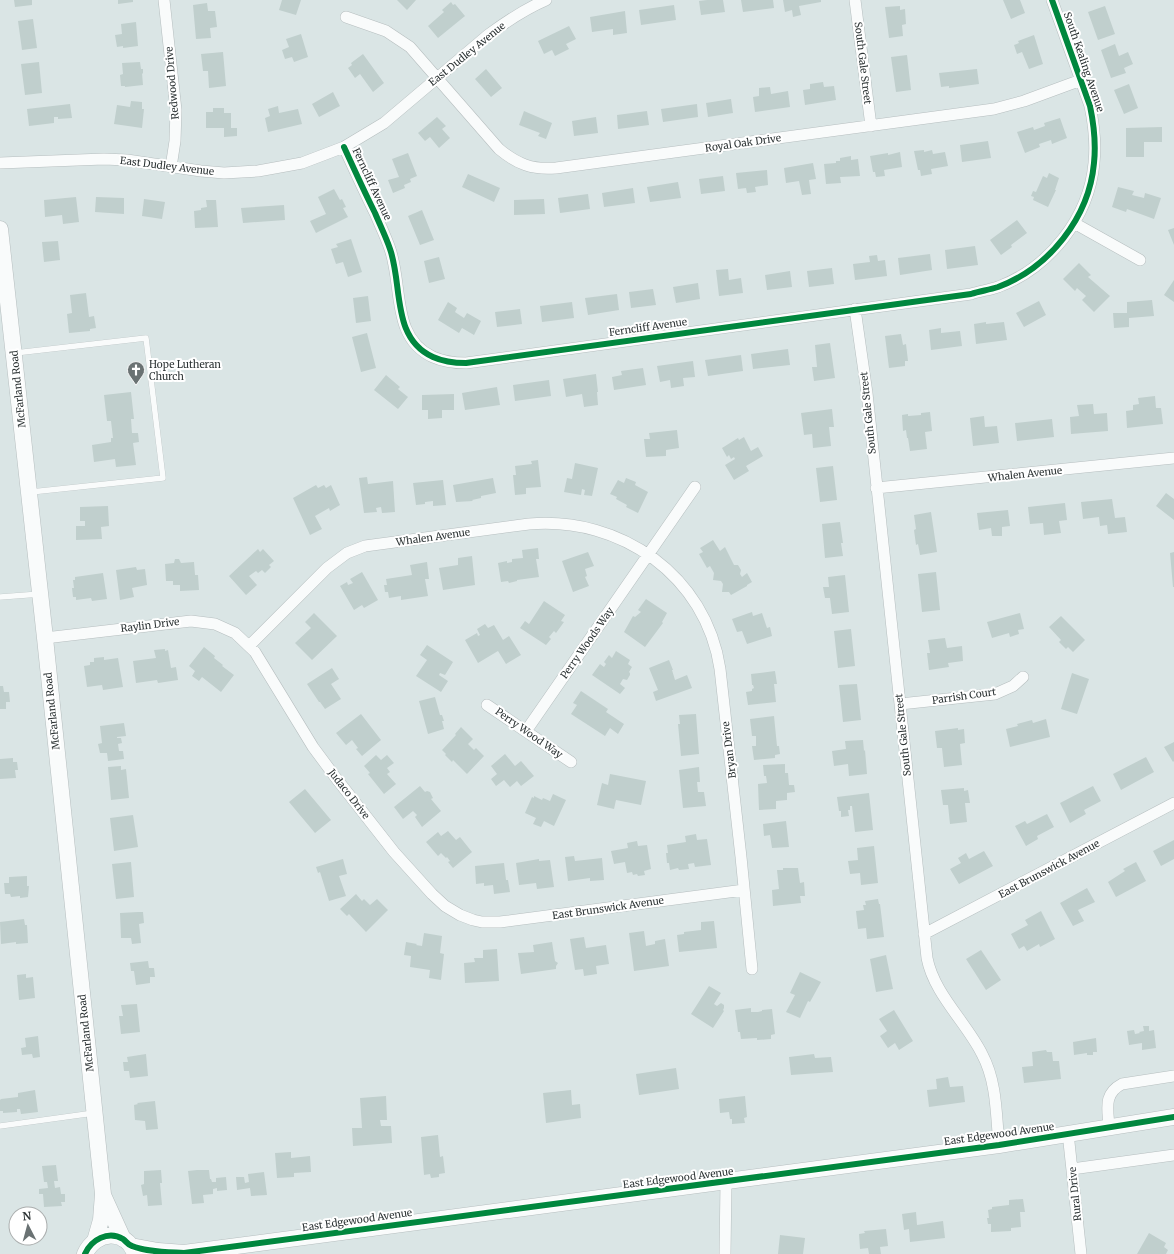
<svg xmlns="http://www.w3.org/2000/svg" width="1174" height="1254" font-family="Merriweather,serif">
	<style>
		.building { fill: #c0cfcd }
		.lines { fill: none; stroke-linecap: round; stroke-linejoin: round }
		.lane-casing { stroke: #b6bebf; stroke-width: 6 }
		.street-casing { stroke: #b6bebf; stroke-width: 12 }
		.secondary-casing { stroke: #b6bebf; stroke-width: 17 }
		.lane { stroke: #f9fbfb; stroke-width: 5.5 }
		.street { stroke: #f9fbfb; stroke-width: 11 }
		.secondary { stroke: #f9fbfb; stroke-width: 16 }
		.cycleway-casing { stroke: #fff; stroke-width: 8 }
		.cycleway { stroke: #00873e; stroke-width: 6 }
		.labels { text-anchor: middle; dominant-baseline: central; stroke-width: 4; stroke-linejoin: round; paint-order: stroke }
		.street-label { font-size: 10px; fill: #2d3435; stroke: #fff }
		.poi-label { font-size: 10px; fill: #2d3435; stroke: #fff; text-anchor: start }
	</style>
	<rect width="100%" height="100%" fill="#dae5e5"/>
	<path class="building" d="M14 0H32V5L15 7Z
		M118 0H133V2L118 4Z
		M282 0H301L296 15 279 10Z
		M397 0H416L407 10Z
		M707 0H723L725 12 701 15 699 1Z
		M741 0H773L774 8 743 12Z
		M783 0H821V2L799 6 801 15 793 17 792 10 785 12Z
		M1003 0H1020L1025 13 1011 19Z
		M451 2 453 5 455 4 465 16 438 38 428 26 444 12 442 10Z
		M207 3 208 11H215L217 27 210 28 211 38 196 39 193 5Z
		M674 5 676 20 641 25 639 10Z
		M900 6V10L905 9 906 24 902 25 903 36 889 38 885 7Z
		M1105 6 1115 34 1098 40 1088 12Z
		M625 11 627 33 613 35V29L592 32 590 17Z
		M33 19 37 48 22 50 18 21Z
		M136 22 138 46 123 48V46L117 47 115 35 122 34 121 24Z
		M569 26 576 39 566 44 569 49 555 56 552 50 544 54 538 41Z
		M301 34 308 57 294 62 292 57 285 59 282 50 289 47 286 39Z
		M1034 35 1043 64 1029 69 1022 52 1017 54 1014 45 1019 43 1018 41Z
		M1115 44 1119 56 1128 52 1133 64 1124 68 1126 73 1111 78 1101 50Z
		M223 52 226 86 209 88 208 71H203L201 54Z
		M363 54 384 83 373 92 360 74 355 78 348 68 352 65 351 63Z
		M907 55 911 90 896 92 891 57Z
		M39 62 42 93 25 95 21 64Z
		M140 62 141 69H143V74L142 73 143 85 125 87V86H121L120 75 123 74 122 63Z
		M486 69 502 88 491 97 475 79Z
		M977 69 979 84 949 88V86L941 87 939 73Z
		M823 82 824 87 834 86 836 100 805 105 803 90 810 89V84Z
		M1129 84 1138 108 1124 114 1114 90Z
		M770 87 771 94 788 91 790 107 755 112 753 97 759 96V88Z
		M333 92 340 106 319 117 312 104Z
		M731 99 733 113 708 117 706 103Z
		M131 101 142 102V109H144L142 128 114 124 117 105 130 107Z
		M70 104 72 118 58 119V117H54V123L29 126 27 109Z
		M697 104 698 117 663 122 661 109Z
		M278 106 279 113 298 109 302 124 268 132 265 118 270 116 268 109Z
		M213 108H224V113H231V128H237V136L224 137V128H206V112H213Z
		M524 111 552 123 546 139 538 136 540 133 519 125Z
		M647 111 649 125 618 129 617 115Z
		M437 117 446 126 442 129 450 138 439 148 430 137 425 141 418 133Z
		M596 117 598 133 574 136 572 121Z
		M1060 118 1067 138 1052 144 1051 140 1039 144 1040 147 1025 153 1017 132 1033 127 1034 130 1045 126 1044 123Z
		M1162 127V142H1144V157H1126V128Z
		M988 141 991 158 962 162 960 145Z
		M924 150V152L932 150 933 154 945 152 948 166 931 169 932 174 921 176 920 170H918L914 151Z
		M900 152 902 167 884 170 885 176 876 177 875 172H873L870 156 888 153V155Z
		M408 153 417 176 410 179 411 182 404 185 405 188 393 193 388 180 399 177 392 159Z
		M851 156V160L858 159 860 176 840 177 841 183 826 184 824 164 836 163V161H840V158Z
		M813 163 816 179 809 180 811 194 802 195 799 181 786 183 784 168Z
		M767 170 768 185 755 187 756 192 747 193 746 188 738 189 736 173Z
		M1049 173 1059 178 1055 190H1056L1048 207 1033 200 1034 197 1031 196 1033 191 1036 192 1043 176 1047 178Z
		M468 174 500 188 494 202 462 187Z
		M723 176 725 191 701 194 699 179Z
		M678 182 681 198 650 202 647 187Z
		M1118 187 1134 191 1132 195 1144 198 1145 193 1161 198 1154 219 1127 209 1126 212 1112 207Z
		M633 188 635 203 604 207 602 193Z
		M334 189 340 200 342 199 346 207 343 208 348 217 316 233 310 221 326 214 318 197Z
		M588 194 590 209 560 213 558 198Z
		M76 197 79 222 63 224 62 215 45 217 44 200Z
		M96 197 124 198V214L95 212Z
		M144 199 165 202 162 219 142 216Z
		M544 199 545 214 514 215V200Z
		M206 200H216L218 227 195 228 194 211 201 210V208L207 207Z
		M284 205 285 220 243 223 241 208Z
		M422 210 434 240 420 245 408 216Z
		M1017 220 1027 233 1011 245 1012 247 1001 255 990 240Z
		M1174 228V245L1168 230Z
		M351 239 362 272 348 277 343 262 336 264 331 249 338 247 336 244Z
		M58 241 60 260 44 262 42 242Z
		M975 246 978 265 947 269 945 250Z
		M930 254 932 270 900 275 898 258Z
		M877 255 878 261 885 260 887 276 855 280 853 264 870 262 869 256Z
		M439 257 445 279 429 283 424 261Z
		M1079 263 1091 275 1088 277 1110 296 1094 312 1082 300 1086 296 1077 288 1075 291 1063 279Z
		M832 268 834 284 809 287 807 271Z
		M728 269 729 280 741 278 743 293 719 296 716 270Z
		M790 271 792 287 767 290 765 275Z
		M1174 280V302L1164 295Z
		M698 283 700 299 676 303 673 287Z
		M653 289 656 305 631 308 629 292Z
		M86 293 89 317 94 316 96 328 90 329V331L69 333 67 314 72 313 70 295Z
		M617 294 619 310 588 315 585 298Z
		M368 296 371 321 356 323 353 298Z
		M1152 300 1154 316 1129 318V327L1114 328 1113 313H1127V302Z
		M1039 301 1046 315 1024 327 1016 313Z
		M448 302 457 308 455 312 464 318 467 313 481 321 474 335 462 328 459 333 438 320Z
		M572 302 574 318 542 322 540 306Z
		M520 309 522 324 497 327 495 312Z
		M986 322V324L1004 322 1007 340 976 344 974 324Z
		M941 328V333L960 331 962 346 931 350 929 330Z
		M367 333 376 368 361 372 352 337Z
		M901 334 903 345 906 344 908 361H905V366L889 368 885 336Z
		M830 343 835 378 814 381 812 367H817L815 345Z
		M788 349 790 365 753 369 751 354Z
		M741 355 743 371 708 376 705 360Z
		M693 361 695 377 683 378 684 386 671 388 670 380 660 382 657 366Z
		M643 368 646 385 614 390 612 377 622 375 621 371Z
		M596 374 598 392H597L598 405 584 407 582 394 566 397 563 379Z
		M386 375 400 387 398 389 408 397 398 409 374 390Z
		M549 380 551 396 515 401 513 385Z
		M497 387 500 405 465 410 462 393Z
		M131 392 134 419H131L132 433H138L139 442 133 443 136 465 116 467 115 459 94 462 92 445 111 442V438H113L111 421H107L104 395Z
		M454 394V410H442V418L428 419V410H422V395Z
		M1155 396 1156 408H1161L1163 424 1127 428 1126 411 1133 410V405L1139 404 1138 398Z
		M1093 404 1094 414 1107 413 1108 431 1071 434 1070 417 1079 416 1077 405Z
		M832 409 834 427H829L831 446 813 448 812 434 804 435 801 413Z
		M930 412 932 431 925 432 927 449 910 451 908 438H907L906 430 903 431 902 415 908 414V416L921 415V413Z
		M984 416 985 427 997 426 999 443 973 446 970 418Z
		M1052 419 1054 437 1017 441 1015 423Z
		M677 430 679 448 666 450V456L646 457 644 439H650L649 433Z
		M744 437 751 451 758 447 763 456 746 466 749 471 734 480 725 465 735 459 734 457 731 459 729 455 727 457 722 448 738 438 739 440Z
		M538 460 541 487 526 488V494L515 495 513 475H516L515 466 532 464 531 461Z
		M575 463 598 468 592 496 584 495 585 490 582 489 581 495 564 492 567 478 572 479Z
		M833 466 837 500 820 502 816 468Z
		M367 477 368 484 393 481 395 512 382 513 381 507 376 508 377 512 364 513 359 478Z
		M493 478 496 493 481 496V498L472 500 473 501 456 502 453 485Z
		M626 478 636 482 635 485 648 492 638 513 626 507 627 505 616 499 617 497 610 494 618 480 624 483Z
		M443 480 446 505 433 506V501L425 502V504L416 505 413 483Z
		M316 485 318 488 324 485 326 488 331 485 340 505 330 511 329 508 315 516 322 529 310 535 293 498Z
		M1166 493 1174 499V520L1156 506Z
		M1112 499 1115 518 1125 517 1127 532 1108 534 1107 525 1100 526 1099 517 1083 519 1081 502Z
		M1065 503 1067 520 1059 521 1061 533 1044 535 1043 523 1030 524 1028 507Z
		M108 506 109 526 101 527 102 539 76 540V526H85V521H80V507Z
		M1008 510 1010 526 1002 527V536H992L991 528 979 530 977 513Z
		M931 512 937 552 920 555 918 544 916 545 914 530 916 529 914 515Z
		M840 522 843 543H841L843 556 825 558 822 524Z
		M713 540 720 551 725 547 734 565H738L741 570 740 574 742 577 747 573 752 582 747 585V586L731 595 729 592H722L723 584 721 581 713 580 714 573 710 566 707 568 699 554 703 552 700 548Z
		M538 548 539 559H536L539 577 517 580V581L509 583 508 581 501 582 498 563 507 561V563L512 562V559L523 558 522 550Z
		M258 549 260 552 263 549 274 561 269 565 271 567 265 573 262 570 258 573 256 571 249 576 257 585 246 595 229 576Z
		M588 552 594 566 585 569 587 576 585 577 589 586 573 592 562 561Z
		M1174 552V587H1173L1170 553Z
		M472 556 475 585 443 590 439 568 458 565V558Z
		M175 559H179L181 563 194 562 195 575H198L199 590 180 591V585H173V581H166L165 564 174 563Z
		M427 562 429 579H425L428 596 401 600V596L389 598 388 592H385L384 585H387L386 579 412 575 410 565Z
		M136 567 137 570 145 569 147 585 132 588 134 597 120 600 116 570Z
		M362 572 378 600 364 608 362 605 354 610 340 586 347 582 348 585 353 583 350 579Z
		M936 572 940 610 922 612 918 574Z
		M103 573 107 599 92 601 91 598 76 600V597H73L72 588H74L73 580H75V577Z
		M845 575 849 612 832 614 830 598H825L823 587H829L828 577Z
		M646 599 667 613 662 622 663 623 645 647 624 632 633 616 635 617 641 612 638 610Z
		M544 601 565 615 561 621 564 622 556 633 554 631 549 637 551 639 546 645 520 628 525 621 529 624Z
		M752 612 753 616 762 613 767 628 770 627 772 636 747 644 742 631 737 632 732 619Z
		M314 613 337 636 312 660 295 643 311 628 305 622Z
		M1020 613 1024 629 1018 630 1019 634 1010 637 1009 633 992 638 987 622Z
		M1061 616 1085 640 1073 652 1068 647 1066 649 1059 642 1061 640 1049 627Z
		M485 624 488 628 494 625 503 640 509 636 521 655 506 664 498 651 478 663 465 640 477 633 478 636 480 635 477 629Z
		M851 629 855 666 838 668 834 631Z
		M945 638 947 648 962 646 963 661 948 663 949 667 929 670 927 653H930L928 640Z
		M427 645 453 662 445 675 440 673 439 675 448 681 441 692 416 676 427 660 420 655Z
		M204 647 215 656 214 658 223 665 222 666 234 675 221 692 202 677 199 681 192 676 195 671 189 666Z
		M165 649V651L168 650 171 668 176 667 178 680 158 683 157 680 136 683 133 661 156 658 154 650Z
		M616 651 630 660 628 664 632 667 629 672 630 673V675L627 680 623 679 620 684 625 688 620 694 592 675 600 664 604 667 606 664 604 662 609 655 612 658Z
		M104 657V660L118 658 123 687 103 690 102 685 87 687 84 666 90 665V662H94V658Z
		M669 660 673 670H672L675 680 687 675 692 688 656 701 653 692 658 690 649 668Z
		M332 668 339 679 331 684 341 699 325 709 320 702H319L307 684Z
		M775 671 777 684H774L776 702 748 705 746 692 752 691V689L754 688 753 685H752L751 674Z
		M1072 673 1089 679 1077 714 1061 709Z
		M857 684 861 720 843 722 839 685Z
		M0 686H3L4 692H9L10 702H6V709H0Z
		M581 691 608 709 606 712 624 724 618 734 610 728 605 736 571 714 577 705 573 703Z
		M435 697 440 715H442L444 721H442L444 729 428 734 419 701Z
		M361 714 381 740 362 756 356 749 358 748 352 740 346 745 336 733Z
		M696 714 699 754 681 756 678 724H680L679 715Z
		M774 716 777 746H779L780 754 775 755V758L754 760 752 746H756V736H752L750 719Z
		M1046 719 1050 737 1010 747 1006 729 1018 726 1017 724 1032 720 1033 723Z
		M124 723 126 736 117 737V738H121L122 743 118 744 119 751H123L124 759 108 761 107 753H100L98 744 102 743 100 726Z
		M461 727 473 739 468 744 474 750 476 748 484 756 467 774 453 760 452 762 445 755 446 754 442 750 456 735 455 734Z
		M958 728V730L964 729 965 743 960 744 962 765 944 767 942 748H937L935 731Z
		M863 740 864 751 865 750 867 774 849 776 848 764 834 766 832 751 846 749 845 741Z
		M1174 742V761L1173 762 1164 747Z
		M505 754 515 766 521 761 534 776 521 786 517 781 510 787 504 780 496 786 491 779 497 774 491 766Z
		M376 755 381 760 387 755 394 763 387 768 390 772 387 774 396 784 384 794 368 774 370 773 364 766Z
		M1146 757 1154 772 1121 790 1113 774Z
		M13 758V762H17L18 770H15L16 778 0 779V759Z
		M785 764V773H788L789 785H794L795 792 787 793V800L776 801V809L759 810 758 784 767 783 766 776H764L763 765Z
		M121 766V770L126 769 129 798 111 800 108 767Z
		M699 767 700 782H697L698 792H704L706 806 683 808 679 770Z
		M610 774 646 781 641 805 616 800 614 809 597 805 602 783 608 785Z
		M420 786 425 792 427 791 430 792 433 798 431 799 441 811 422 827 415 817 417 815 413 811 403 819 394 807Z
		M1093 786 1101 801 1084 810 1086 814 1070 823 1060 803Z
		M964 788V791L968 790 970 803H965L967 822 950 824 948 805H943L941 790Z
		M305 789 331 820 315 833 289 802Z
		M869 793 873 830 855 832 852 806H850V810H848L849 816 841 817V811H839L837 797Z
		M553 794 566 800 554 826 544 821 541 827 533 824 536 818 525 813 532 797 534 798V796L542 800 543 798 550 801Z
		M1047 814 1054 827 1037 836 1038 839 1026 846 1015 826 1025 821 1027 824Z
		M133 815 138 847 114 851 110 818Z
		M786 821 789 847 772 848 770 835 764 836 763 824Z
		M448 831 456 840 460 837 472 852 453 868 448 862 450 861 447 857 446 858 441 853 438 856 426 842 438 832 441 836Z
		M696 834 697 840 707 839 711 865 695 867 694 863 688 864 689 869 679 870 678 868 670 870 669 863H667L666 853H668L667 845 686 842 685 836Z
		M1174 840V859L1161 866 1153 851Z
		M637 841 638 846 647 845 651 869 644 871 645 875 638 876 637 874 633 875 632 872 627 873 625 862 614 864 611 851 628 848 627 843Z
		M874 846 878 883 861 885 860 873 850 874 848 861 858 860 857 848Z
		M984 851 993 866 959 884 950 869 961 863 958 858 966 853 969 859Z
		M574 856 575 861 602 858 604 880 590 881V878L568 881 565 857Z
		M343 859 347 874 339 876 346 896 329 901 320 872 318 873 316 867Z
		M539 859V861L550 860 554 887 537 889 536 883 519 885 516 863Z
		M131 862 134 897 116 899 112 864Z
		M1136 862 1146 881 1116 897 1108 882 1125 871 1123 869Z
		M504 863 506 880H508L510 892 494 894 493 885 484 886V883L476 884 475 866Z
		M783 868H798L800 883 804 882 805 896H800L801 903 773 906 772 890 779 889 777 870H783Z
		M27 876V886H29L28 897 20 898V896L11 897 10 894H5L4 883H9V877Z
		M1087 888 1095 902 1078 910 1084 921 1073 926 1060 903Z
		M356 894 362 901 364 899 370 905 377 899 388 910 366 932 349 914 347 916 340 909Z
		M878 899 879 904H880L884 937 867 939 866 928 858 929 856 911 864 910 863 905H866L865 901Z
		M1041 911 1055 939 1040 947 1039 944 1027 951 1024 946 1019 949 1011 934 1028 925 1025 920Z
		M138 912H143L144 923 139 924 141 943 132 944 131 938H121L120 913Z
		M24 919 25 925H27L28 943 16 944V942L1 944 0 922Z
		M714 921 717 948 679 952 677 935 684 934V932L701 930V922Z
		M644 931 646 946 655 944V941L665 939 669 966 634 971 629 933Z
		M424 933 442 936 440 953 444 954 441 980 429 978 430 970 410 967 411 956 404 955 406 942 417 944 416 945 422 946Z
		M584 937 586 948 606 945 609 964 596 966 597 974 584 976 583 969 575 970 570 939Z
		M552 942 555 961 558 963 556 966V969L521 974 518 953 534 952 533 945Z
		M497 949 499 981 465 983 464 963 475 962 474 958H483V950Z
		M981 950 1001 980 986 990 966 959Z
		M886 955 893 989 876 992 870 959Z
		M148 961 149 968H154L155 977H150V983L136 985 134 971H131L130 963Z
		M800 972 821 982 810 1002 808 1001 800 1018 786 1012 795 995 790 993Z
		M26 974V978L33 977 35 998 19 1000 17 975Z
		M709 986 721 993 714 1004 717 1006 721 1003 724 1005V1008L723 1010 724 1011 713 1028 691 1014Z
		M137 1004 140 1032 121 1034 119 1016H123L121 1005Z
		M751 1008V1012H758L762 1011V1010L772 1009 775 1034 771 1035V1039L757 1040V1038L741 1039 740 1032H738L737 1024 735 1010Z
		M894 1010 913 1041 899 1050 895 1043 888 1048 880 1036 887 1031 879 1019Z
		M1143 1026H1149V1031L1154 1030 1156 1048 1142 1050V1043L1129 1045 1127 1031 1134 1030 1135 1034 1140 1033 1139 1032 1144 1031Z
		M38 1036 40 1057 33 1058 32 1054 22 1055 21 1048 26 1047 25 1038Z
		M1096 1038 1097 1052H1093V1055H1087V1053L1074 1055 1073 1042Z
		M1046 1050 1047 1052H1052L1053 1061H1059L1061 1079 1024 1083 1022 1067 1033 1066 1032 1052Z
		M146 1054 148 1076 130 1078 129 1071H124L123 1062H128L127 1057Z
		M814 1054 815 1058 831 1057 833 1072 791 1075 789 1057Z
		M676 1068 679 1089 639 1095 636 1074Z
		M948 1077 950 1087 963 1086 965 1102 929 1107 927 1090 937 1089 936 1079Z
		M35 1090 38 1112 21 1114 20 1109H17V1112L3 1113V1111H0V1100L1 1099 18 1097V1093Z
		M571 1090 572 1105 580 1104 581 1118 546 1123 543 1093Z
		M386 1096 387 1120H380L381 1126H391L392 1143 353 1146 352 1128H362L360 1098Z
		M745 1096 747 1117 744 1118 745 1123 732 1124V1119H730L729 1112 720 1113 719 1099Z
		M155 1101 158 1129 146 1130 145 1121 135 1120 134 1105 138 1104 137 1103Z
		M438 1135 440 1157 443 1156 445 1173 439 1174V1177L431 1178 430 1174 424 1175 421 1137Z
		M291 1152V1158L310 1156 311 1172 294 1173V1177L277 1178 275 1153Z
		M56 1165 58 1181H54L55 1188 60 1187 61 1194H65V1202H61L62 1206 44 1207 43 1194H39V1189L48 1188 47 1182H44L42 1166Z
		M161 1170 162 1183H160L162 1205 148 1206 147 1195 143 1196 141 1185 144 1184V1171Z
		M197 1170H209L210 1179H211L212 1182H216V1178L226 1177 227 1190 217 1191V1188L213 1189V1194L203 1195 204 1203 192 1204 188 1171Z
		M264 1172 267 1195 251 1196 250 1188 237 1190 236 1177H244L245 1183 249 1182 248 1174Z
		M1023 1199 1025 1212H1020L1021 1227 1011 1228V1231L991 1232V1224H988L987 1218H989L988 1210 992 1209V1207L1009 1205V1200Z
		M916 1212 917 1225 943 1221 945 1238 910 1242 909 1229 904 1230 902 1214Z
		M886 1229 888 1246 880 1247 881 1254H869L868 1248 860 1249 859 1234 865 1233 864 1231Z
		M1149 1233 1166 1243 1164 1247 1168 1250 1166 1254H1137Z
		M780 1235 805 1238 803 1254H778Z"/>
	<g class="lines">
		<g class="lane-casing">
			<path id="lane" d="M15 353 146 338 163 478 31 492
				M0 597 40 594
				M0 1126 94 1113"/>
		</g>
		<g class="street-casing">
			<path id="street" d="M164 0 176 110 175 141 171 167
				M855 0 871 126
				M346 17 386 31 410 47 499 149C517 164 532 170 556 168L994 109 1024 101 1081 80
				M344 147C354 169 364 191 375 213 380 225 386 237 390 249 403 286 391 338 433 357 444 362 454 363 466 363L971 294C980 291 989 290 998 287 1049 268 1089 218 1094 163 1096 144 1094 125 1090 106L1052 0
				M0 163 104 159 127 160 201 171 224 173 258 171 302 163 344 147 384 123 488 35C507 21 525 9 546 0
				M1074 223 1140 260
				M855 309 867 393 927 958C934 994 966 1022 982 1054 997 1082 996 1114 999 1145
				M876 488 1174 458
				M45 638 191 621 215 624 235 633 255 652 313 747 336 778 394 852 432 894 445 906 460 915 473 920 482 922H500L744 890
				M250 645 327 568 347 553 365 546 529 524C621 516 706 576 720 669L741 857 752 969
				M900 704 995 694 1013 686 1023 677
				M487 705 571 762
				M526 731 695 487
				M924 934 1174 803
				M1109 1127C1108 1109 1103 1094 1122 1084L1174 1076
				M1068 1133 1081 1254
				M1072 1169 1174 1155
				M725 1254 726 1182"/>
		</g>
		<g class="secondary-casing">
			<path id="secondary" d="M0 229 45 638 103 1194 101 1220 95 1241
				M103 1195 123 1239
				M131 1246 158 1251 184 1253 999 1145 1174 1117
				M85 1254C95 1231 126 1228 135 1254"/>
		</g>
		<use href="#lane" class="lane"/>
		<use href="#street" class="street"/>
		<use href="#secondary" class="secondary"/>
		<g class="cycleway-casing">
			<path id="cycleway" d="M344 147C354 169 364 191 375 213 380 225 386 237 390 249 403 286 391 338 433 357 444 362 454 363 466 363L971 294C980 291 989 290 998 287 1049 268 1089 218 1094 163 1096 144 1094 125 1090 106L1052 0
				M85 1254C91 1240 108 1230 123 1239 126 1241 128 1245 132 1246 147 1252 168 1252 184 1253L999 1145 1174 1117"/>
		</g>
		<use href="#cycleway" class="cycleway"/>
	</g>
	<defs>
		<g id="church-pin" transform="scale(0.9)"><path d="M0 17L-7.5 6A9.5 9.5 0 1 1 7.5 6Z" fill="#6a7273" stroke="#fff"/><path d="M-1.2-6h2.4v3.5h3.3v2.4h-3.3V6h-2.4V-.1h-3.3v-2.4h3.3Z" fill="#fff"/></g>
	</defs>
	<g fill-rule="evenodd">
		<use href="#church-pin" x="136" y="370"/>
	</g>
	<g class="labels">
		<g class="street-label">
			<text transform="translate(467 54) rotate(-39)">East Dudley Avenue</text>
			<text transform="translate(1084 62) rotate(71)">South Kealing Avenue</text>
			<text transform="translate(863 63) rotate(83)">South Gale Street</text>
			<text transform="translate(172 83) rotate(-95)">Redwood Drive</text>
			<text transform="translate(743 143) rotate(-8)">Royal Oak Drive</text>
			<text transform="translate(167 166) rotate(7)">East Dudley Avenue</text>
			<text transform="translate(372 184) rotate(65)">Ferncliff Avenue</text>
			<text transform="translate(648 327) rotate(-8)">Ferncliff Avenue</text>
			<text transform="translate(18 389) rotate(-96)">McFarland Road</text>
			<text transform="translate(868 413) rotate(-96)">South Gale Street</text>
			<text transform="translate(1025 474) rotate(-6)">Whalen Avenue</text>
			<text transform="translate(433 537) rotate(-8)">Whalen Avenue</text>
			<text transform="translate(150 625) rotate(-7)">Raylin Drive</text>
			<text transform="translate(587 643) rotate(-55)">Perry Woods Way</text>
			<text transform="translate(964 696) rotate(-8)">Parrish Court</text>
			<text transform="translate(52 711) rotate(-96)">McFarland Road</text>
			<text transform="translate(529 733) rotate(35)">Perry Wood Way</text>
			<text transform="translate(903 735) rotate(-96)">South Gale Street</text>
			<text transform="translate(729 750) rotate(-97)">Bryan Drive</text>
			<text transform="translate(349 794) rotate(52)">Judaco Drive</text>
			<text transform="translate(1049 869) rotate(-28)">East Brunswick Avenue</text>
			<text transform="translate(608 908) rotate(-8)">East Brunswick Avenue</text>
			<text transform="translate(86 1033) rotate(-96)">McFarland Road</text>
			<text transform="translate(999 1134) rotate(-8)">East Edgewood Avenue</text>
			<text transform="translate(678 1178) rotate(-7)">East Edgewood Avenue</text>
			<text transform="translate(1075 1194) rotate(-96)">Rural Drive</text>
			<text transform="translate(357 1220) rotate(-8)">East Edgewood Avenue</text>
		</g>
		<g class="poi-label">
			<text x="149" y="364">Hope Lutheran<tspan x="149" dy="12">Church</tspan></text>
		</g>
	</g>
	<g transform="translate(28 1226) rotate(354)"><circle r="19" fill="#ffffff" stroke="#abaeae"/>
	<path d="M0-3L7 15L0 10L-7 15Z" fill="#6a7273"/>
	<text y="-6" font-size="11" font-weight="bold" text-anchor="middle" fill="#2d3435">N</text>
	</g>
</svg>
